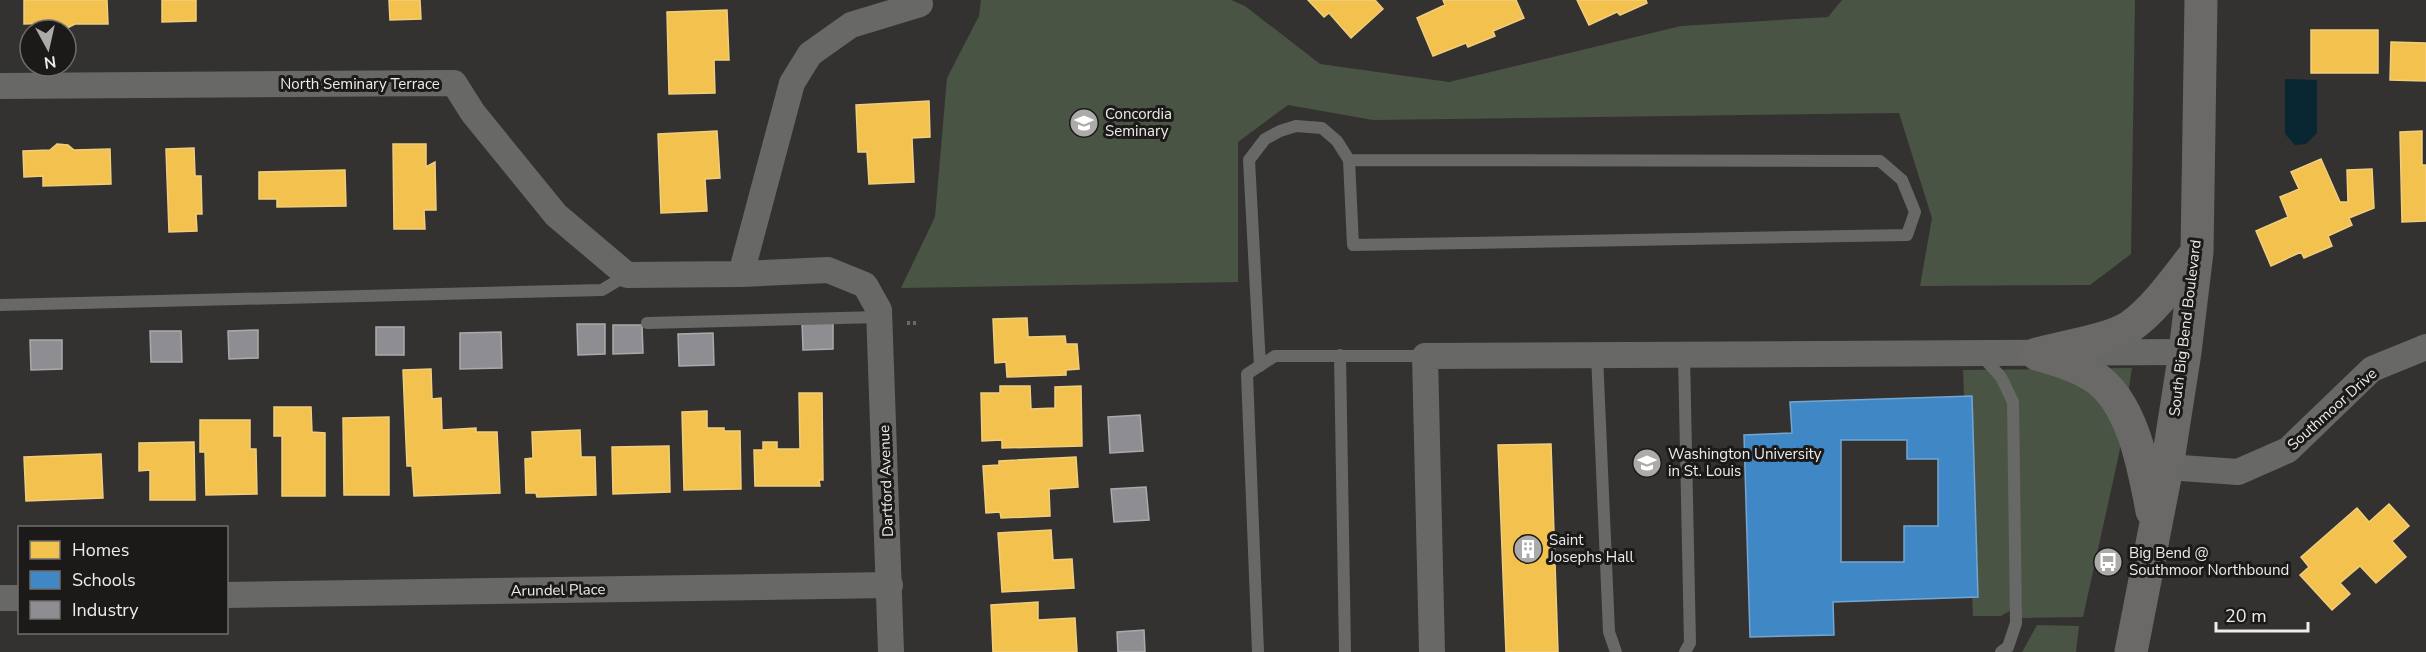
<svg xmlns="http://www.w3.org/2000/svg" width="2426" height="652" font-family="'Nunito Sans',sans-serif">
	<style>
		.green { fill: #4a5444 }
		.water { fill: #092733 }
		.homes { fill: #f2c14e; stroke: #f1ce7d; stroke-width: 1.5 }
		.schools { fill: #3f88c5; stroke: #74a6d0; stroke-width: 1.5; fill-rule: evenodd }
		.industry { fill: #8d8d92; stroke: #aaaaad; stroke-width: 1.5 }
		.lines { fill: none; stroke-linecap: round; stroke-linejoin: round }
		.path { stroke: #6b6968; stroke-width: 4; stroke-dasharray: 3 3; stroke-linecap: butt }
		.service { stroke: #686867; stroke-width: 12 }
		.minor { stroke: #686867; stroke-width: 26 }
		.secondary { stroke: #6a6968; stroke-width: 33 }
		.labels { text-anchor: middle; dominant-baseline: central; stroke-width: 6; stroke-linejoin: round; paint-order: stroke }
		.street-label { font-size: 15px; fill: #eeeceb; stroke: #1c1a19 }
		.poi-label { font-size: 15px; fill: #eeeceb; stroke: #1c1a19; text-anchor: start }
	</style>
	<rect width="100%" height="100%" fill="#343231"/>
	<path class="green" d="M981 0H1231L1245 6 1320 64 1449 82 1681 26 1828 17 1842 0H2135L2131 254 2090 285 1920 286 1932 218 1899 113 1373 120 1288 105 1238 142V282L901 288 935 217 947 78 979 16Z
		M2132 368 2119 454 2083 617 2022 618 2011 610 2001 616H1973L1963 370Z
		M2037 625 2079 626 2076 652H2022Z"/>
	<path class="water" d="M2285 79 2317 80V133L2306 144 2295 145 2285 134Z"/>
	<path class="homes" d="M24 0H107L108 24H75L63 30 55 23 24 24Z
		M162 0H196V21L162 22Z
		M389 0H420L421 19 390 20Z
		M1308 0H1375L1383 9 1351 38 1329 13 1324 17Z
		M1443 0H1516L1524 18 1493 31 1495 36 1468 47 1466 43 1433 56 1417 18 1445 5Z
		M1577 0H1646L1647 3 1620 15 1617 12 1589 25Z
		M727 10 729 60H714L715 93 669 94 667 12Z
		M2311 30H2378V73H2311Z
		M2391 42 2426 43V81L2390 80Z
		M929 101 930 137 912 138 914 182 869 184 867 152H858L856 105Z
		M717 131 720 178 705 179 707 211 661 213 658 134Z
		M2422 131V165H2426V221L2402 222 2400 132Z
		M57 144 68 145 74 150 110 149 111 184 43 186V176L24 177 23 151 50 150Z
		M393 144H426V167L435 162 436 210H424L425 229H394Z
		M194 148 195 176H201L202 214H196L197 231 169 232 166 149Z
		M2321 159 2340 202H2348L2347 170 2372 169 2374 208 2349 218 2352 225 2328 236 2332 246 2304 258 2301 252 2271 266 2256 231 2288 217 2280 197 2299 189 2291 172Z
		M345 170 346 206 277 207V199H259V172Z
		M1027 318 1028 337 1065 336 1066 344H1077L1079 369 1066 370V375L1007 377 1006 362 995 363 993 319Z
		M431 369 432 399 441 398 442 430 476 428V432H497L500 493 414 496 412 466H407L403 370Z
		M1000 386H1030L1031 409 1055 408V387L1081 386 1082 446 1002 448V440L982 441 981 393H1000Z
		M799 393H822L823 480H819L820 486H755L754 450H763V442H777V449H800Z
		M274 407H311L312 432 325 433V496H282V436H274Z
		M707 411V428H724V431H740L741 489 684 490 682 412Z
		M389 417V495H344L343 418Z
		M200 420H250V449H256L257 494 206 495 205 452H200Z
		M580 430 581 457H595L596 495 537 497 536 493H526L525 459 533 458 532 432Z
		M194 442 195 500H150V470L139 471V443Z
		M1551 444 1558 652H1506L1498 445Z
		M669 446 670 492 613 494 612 447Z
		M101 454 103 498 26 501 24 457Z
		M1076 457 1078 487 1049 489 1050 516 1001 518 1000 512 986 513 983 466 999 465V461Z
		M2389 504 2409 526 2392 541 2406 557 2376 583 2360 566 2340 583 2350 594 2332 610 2300 575 2309 567 2301 557 2357 508 2369 522Z
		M1051 530 1053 560 1072 559 1074 588 1002 592 998 533Z
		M1038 602V620L1075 618 1077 652H993L991 605Z"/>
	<path class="schools" d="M1972 396 1978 597 1833 602 1834 635 1750 637 1744 435 1792 433 1790 402ZM1841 440H1907V459H1938V526H1904V562H1841Z"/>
	<path class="industry" d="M802 321H833V349L803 350Z
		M577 324H605V354L578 355Z
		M613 325H642L643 353 613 354Z
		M376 327H404V355H376Z
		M258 330V358L229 359 228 331Z
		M150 331H181L182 362H151Z
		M501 332 502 368 460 369V333Z
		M713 333 714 365 679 366 678 334Z
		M30 340H62V369L31 370Z
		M1140 415 1143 451 1110 453 1108 417Z
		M1146 487 1149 520 1114 522 1111 489Z
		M1144 630 1145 652H1118L1117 632Z"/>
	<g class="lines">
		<path class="path" d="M907 323H918"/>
		<path class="service" d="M0 305 602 290 627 275
			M647 323 880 317
			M1340 355 1345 652
			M1597 355 1609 632 1616 652
			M1684 355 1690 643 1685 652
			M1981 355 2001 377 2013 402 2016 623 2008 647 2001 652
			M1260 366 1249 160 1265 139 1280 131 1296 126 1322 128 1337 141 1349 160 1353 245 1907 235 1915 212 1902 180 1880 161 1349 160
			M1258 652 1247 374 1275 356H1425"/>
		<path class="minor" d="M0 86 454 83 473 113 556 215 627 275 741 274
			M2167 467 2238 472 2288 450 2372 369 2426 347
			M226 595 890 585
			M0 598H20
			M891 652 879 310 865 285 828 270 741 274 792 83 810 54 851 25 920 4
			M1432 652 1425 356 2185 352"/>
		<path class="secondary" d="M2037 354C2056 360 2076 365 2093 376 2133 401 2144 469 2152 511
			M2037 354C2062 347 2111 340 2131 326 2157 307 2177 277 2197 252
			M2131 652 2167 467 2185 352 2197 252 2201 0"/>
	</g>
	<defs>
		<g id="university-disc" transform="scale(1.5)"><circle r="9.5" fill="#adabaa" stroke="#1c1a19"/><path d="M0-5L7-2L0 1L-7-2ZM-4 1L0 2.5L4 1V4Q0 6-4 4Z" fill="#fff"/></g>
		<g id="building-disc" transform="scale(1.5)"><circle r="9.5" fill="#adabaa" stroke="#1c1a19"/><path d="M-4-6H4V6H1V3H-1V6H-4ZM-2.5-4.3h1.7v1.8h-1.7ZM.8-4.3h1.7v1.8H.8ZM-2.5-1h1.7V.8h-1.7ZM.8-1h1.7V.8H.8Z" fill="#fff"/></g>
		<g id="bus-disc" transform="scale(1.5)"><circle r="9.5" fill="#adabaa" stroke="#1c1a19"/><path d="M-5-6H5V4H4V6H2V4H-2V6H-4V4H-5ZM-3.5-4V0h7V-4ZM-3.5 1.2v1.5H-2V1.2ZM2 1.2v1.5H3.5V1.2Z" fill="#fff"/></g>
	</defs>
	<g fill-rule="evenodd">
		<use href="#university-disc" x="1084" y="123"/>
		<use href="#university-disc" x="1647" y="463"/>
		<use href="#building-disc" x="1528" y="549"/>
		<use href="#bus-disc" x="2108" y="562"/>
	</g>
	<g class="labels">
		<g class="street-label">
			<text x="360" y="84">North Seminary Terrace</text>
			<text transform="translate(2185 328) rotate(-83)">South Big Bend Boulevard</text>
			<text transform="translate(2332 409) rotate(-42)">Southmoor Drive</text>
			<text transform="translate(886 481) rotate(-92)">Dartford Avenue</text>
			<text transform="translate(558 590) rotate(-1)">Arundel Place</text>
		</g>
		<g class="poi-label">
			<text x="1105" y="114">Concordia<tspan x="1105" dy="17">Seminary</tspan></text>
			<text x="1668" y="454">Washington University<tspan x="1668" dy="17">in St. Louis</tspan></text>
			<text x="1549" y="540">Saint<tspan x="1549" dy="17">Josephs Hall</tspan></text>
			<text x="2129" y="553">Big Bend @<tspan x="2129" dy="17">Southmoor Northbound</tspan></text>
		</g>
	</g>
	<rect x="18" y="526" width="210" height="108" fill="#1c1a19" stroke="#706e6d" stroke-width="1.5"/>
	<rect x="30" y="541" width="30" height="18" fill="#f2c14e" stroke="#706e6d" stroke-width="1.5"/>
	<text x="72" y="556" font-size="18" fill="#eeeceb">Homes</text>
	<rect x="30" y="571" width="30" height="18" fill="#3f88c5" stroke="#706e6d" stroke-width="1.5"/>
	<text x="72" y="586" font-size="18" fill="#eeeceb">Schools</text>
	<rect x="30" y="601" width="30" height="18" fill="#8d8d92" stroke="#706e6d" stroke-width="1.5"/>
	<text x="72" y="616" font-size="18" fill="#eeeceb">Industry</text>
	<g transform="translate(48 48) rotate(172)"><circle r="28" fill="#1c1a19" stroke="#706e6d" stroke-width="1.5"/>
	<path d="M0-4.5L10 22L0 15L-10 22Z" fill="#adabaa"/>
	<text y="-9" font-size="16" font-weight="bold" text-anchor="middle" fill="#eeeceb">N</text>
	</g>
	<path d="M2216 622v9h92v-9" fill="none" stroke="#eeeceb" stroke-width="3"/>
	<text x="2225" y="622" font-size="18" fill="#eeeceb" stroke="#1c1a19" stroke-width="4.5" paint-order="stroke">20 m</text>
</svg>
